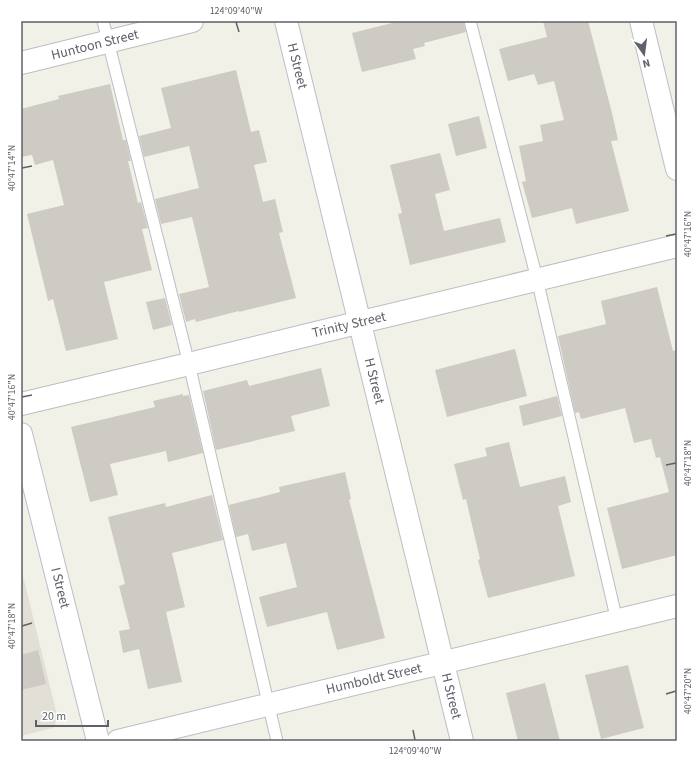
<svg xmlns="http://www.w3.org/2000/svg" width="698" height="762" font-family="'Source Sans 3',sans-serif">
	<style>
		.education { fill: #e2e0d6 }
		.building { fill: #cdcbc4 }
		.lines { fill: none; stroke-linecap: round; stroke-linejoin: round }
		.lane-casing { stroke: #bbbec3; stroke-width: 13 }
		.street-casing { stroke: #bbbec3; stroke-width: 24 }
		.secondary-casing { stroke: #bcbec6; stroke-width: 24 }
		.lane { stroke: #fff; stroke-width: 11 }
		.street { stroke: #fff; stroke-width: 22 }
		.secondary { stroke: #fff; stroke-width: 22 }
		.ticks { fill: none; stroke: #5e6169; stroke-width: 1.5 }
		.labels { text-anchor: middle; dominant-baseline: central; stroke-width: 3; stroke-linejoin: round; paint-order: stroke }
		.street-label { font-size: 14px; fill: #5e6169; stroke: #fff }
		.neatline { fill: none; stroke: #5e6169; stroke-width: 1.5 }
		.ticks-label { font-size: 10px; text-anchor: middle; fill: #5e6169 }
	</style>
	<rect width="100%" height="100%" fill="#f2f1e7"/>
	<path class="education" d="M21 568 58 719 53 728 21 736Z"/>
	<path class="building" d="M400 21H463L466 32 424 43 425 46 413 49 416 59 362 72 352 33Z
		M543 21H588L612 113 618 140 611 141 629 211 576 224 572 208 532 218 522 182 526 181 519 146 543 141 540 125 564 120 554 81 538 85 534 74 508 81 499 49 547 37Z
		M236 70 251 132 259 130 267 162 254 165 263 202 275 199 283 232 279 233 296 298 239 312V311L196 322 195 319 186 322 179 294 209 287 192 217 161 224 155 199 199 188 189 146 144 157 139 136 171 128 161 88Z
		M110 84 123 140H126L131 161H128L138 203 141 202 148 228 142 229 152 270 104 282 118 339 66 351 53 299 48 301 27 214 64 205 53 160 35 165 32 155 21 157V109L59 99 58 96Z
		M479 116 487 148 456 156 448 124Z
		M440 153 450 190 435 194 444 231 500 218 506 242 410 265 398 214 402 213 390 165Z
		M657 287 673 351 677 350V555L622 569 607 508 669 492 660 457 656 458 651 439 634 443 625 408 581 419 579 412 575 413 558 336 606 324 601 301Z
		M165 298 172 325 153 330 146 302Z
		M515 349 527 396 447 417 435 370Z
		M321 368 330 406 291 416 295 431 216 450 203 391 247 380 249 386Z
		M183 394V396L189 395 203 453 168 462 166 451 110 464 118 495 90 502 71 427 155 407 153 401Z
		M557 396 562 416 523 426 519 406Z
		M509 442 520 487 565 476 571 502 558 506 575 576 488 598 478 560 480 559 466 499 463 500 454 464 487 456 485 448Z
		M345 472 351 499 349 500 385 638 337 650 327 612 267 627 259 597 297 587 286 543 252 551 248 534 236 537 229 505 280 492 279 487Z
		M212 495 223 540 172 553 185 607 166 612 182 682 148 689 139 649 123 653 119 631 130 629 119 586 125 584 108 517 165 503 166 507Z
		M38 650 46 684 21 690V655Z
		M628 665 644 728 601 739 585 675Z
		M545 683 560 741H518L506 693Z"/>
	<g class="lines">
		<g class="lane-casing">
			<path id="lane" d="M103 21 189 364 277 741
				M470 21 537 279 617 621"/>
		</g>
		<g class="street-casing">
			<path id="street" d="M21 63 192 21
				M21 404 189 364 320 332 677 246
				M118 741 677 606"/>
		</g>
		<g class="secondary-casing">
			<path id="secondary" d="M286 21 462 741
				M641 21 677 169
				M21 434 98 741"/>
		</g>
		<use href="#lane" class="lane"/>
		<use href="#street" class="street"/>
		<use href="#secondary" class="secondary"/>
	</g>
	<path class="ticks" d="M236 22 239 32M22 168 32 166M666 236 676 234M22 397 32 395M666 465 676 463M22 626 32 623M666 694 676 691M413 730 415 740"/>
	<g class="labels">
		<g class="street-label">
			<text transform="translate(95 45) rotate(-14)">Huntoon Street</text>
			<text transform="translate(297 66) rotate(76)">H Street</text>
			<text transform="translate(349 325) rotate(-13)">Trinity Street</text>
			<text transform="translate(374 381) rotate(76)">H Street</text>
			<text transform="translate(60 588) rotate(76)">I Street</text>
			<text transform="translate(374 679) rotate(-13)">Humboldt Street</text>
			<text transform="translate(451 696) rotate(76)">H Street</text>
		</g>
	</g>
	<rect width="698" height="762" fill="none" stroke="#ffffff" stroke-width="44"/>
	<g transform="translate(644 54) rotate(166)" stroke="#ffffff" stroke-width="3" paint-order="stroke">
	<path d="M0-3L7 15L0 10L-7 15Z" fill="#5e6169"/>
	<text y="-6" font-size="11" font-weight="bold" text-anchor="middle" fill="#5e6169">N</text>
	</g>
	<path d="M36 720v6h72v-6" fill="none" stroke="#5e6169" stroke-width="2"/>
	<text x="42" y="720" font-size="12" fill="#5e6169" stroke="#ffffff" stroke-width="3" paint-order="stroke">20 m</text>
	<rect x="22" y="22" width="654" height="718" class="neatline"/>
	<g class="ticks-label">
		<text x="236" y="14">124°09'40"W</text>
		<text transform="translate(11 168) rotate(-90)" y="4">40°47'14"N</text>
		<text transform="translate(687 234) rotate(-90)" y="4">40°47'16"N</text>
		<text transform="translate(11 397) rotate(-90)" y="4">40°47'16"N</text>
		<text transform="translate(687 463) rotate(-90)" y="4">40°47'18"N</text>
		<text transform="translate(11 626) rotate(-90)" y="4">40°47'18"N</text>
		<text transform="translate(687 691) rotate(-90)" y="4">40°47'20"N</text>
		<text x="415" y="754">124°09'40"W</text>
	</g>
</svg>
